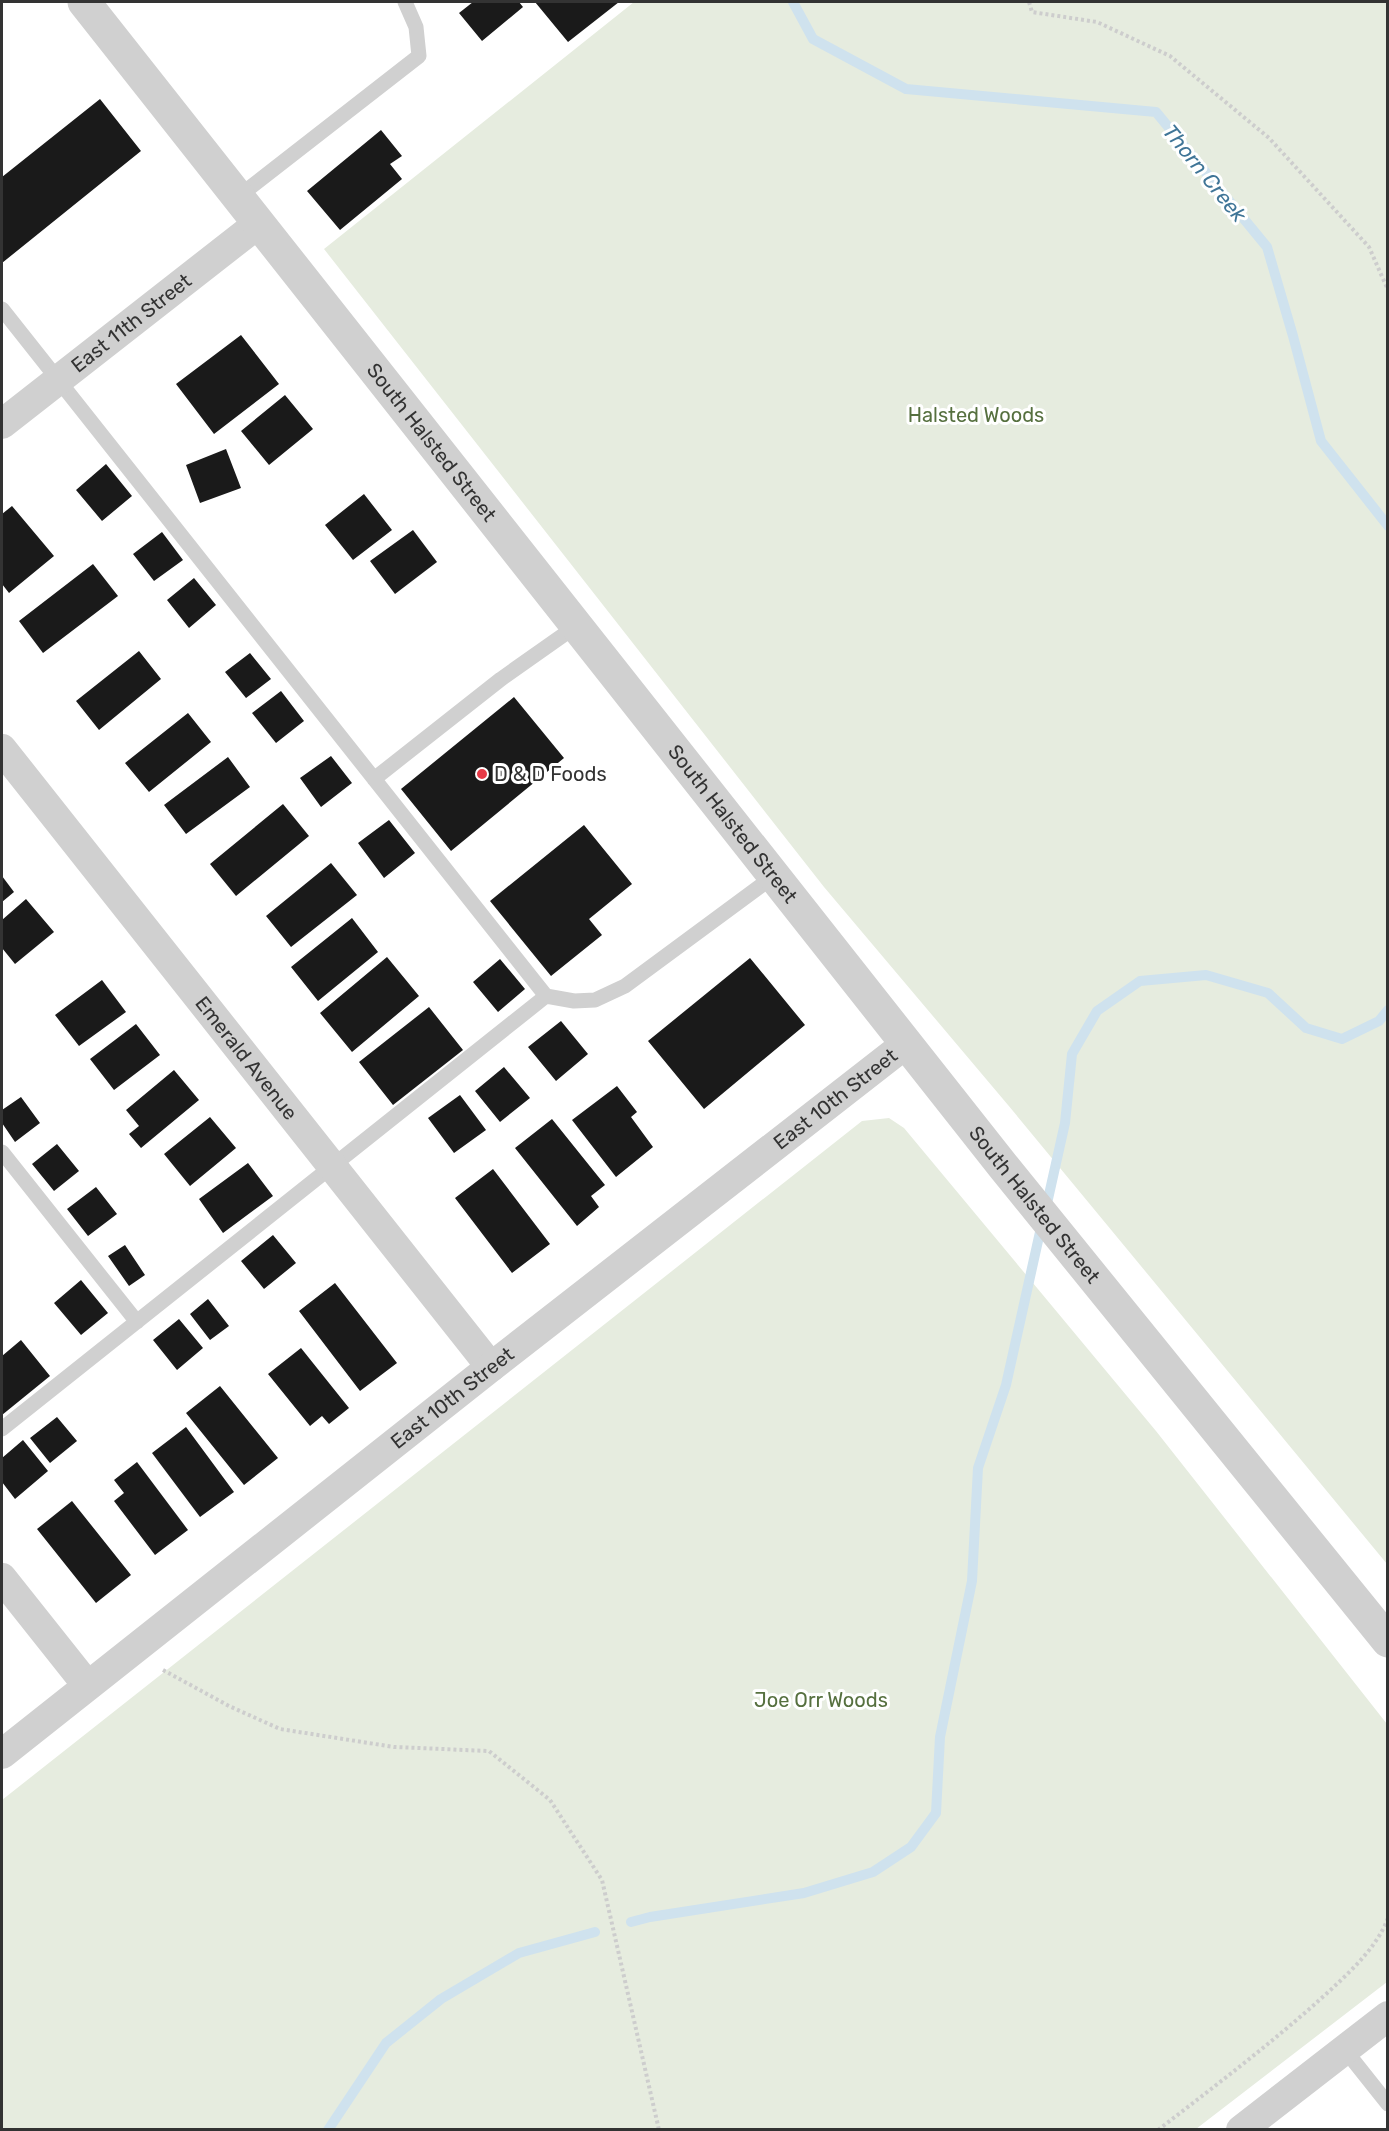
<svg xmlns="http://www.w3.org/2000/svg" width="1389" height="2131" font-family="Rubik,sans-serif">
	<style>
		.green { fill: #e6ecdf }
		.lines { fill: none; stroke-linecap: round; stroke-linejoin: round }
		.stream { stroke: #cfe2ee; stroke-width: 10 }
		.building { fill: #1a1a1a }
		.path { stroke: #cdcdcd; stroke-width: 4; stroke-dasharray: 3 3; stroke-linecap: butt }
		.service { stroke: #d0d0d0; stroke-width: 15 }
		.minor { stroke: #d0d0d0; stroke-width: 30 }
		.tertiary { stroke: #d0d0d0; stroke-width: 33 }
		.poi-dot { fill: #e63946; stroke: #fff; stroke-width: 2 }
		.labels { text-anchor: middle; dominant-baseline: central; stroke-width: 6; stroke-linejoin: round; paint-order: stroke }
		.street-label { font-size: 20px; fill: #333; stroke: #fff }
		.park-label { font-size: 20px; fill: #56703f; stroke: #fff }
		.poi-label { font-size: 20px; fill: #333; stroke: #fff; text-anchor: start }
		.water-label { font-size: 21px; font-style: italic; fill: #3f7597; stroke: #fff }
	</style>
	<rect width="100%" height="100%" fill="#fff"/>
	<path class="green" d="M634 2H1387V1564L1008 1105 824 887 324 249Z
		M889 1118 904 1128 1156 1431 1387 1724V1982L1196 2129H2V1800L862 1121Z"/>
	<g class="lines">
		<path class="stream" d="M793 2 813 39 906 89 1156 112 1267 247 1293 336 1321 441 1388 526
			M1046 1208 1065 1123 1072 1054 1097 1011 1140 981 1206 975 1268 993 1306 1028 1342 1039 1379 1021 1388 1010
			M631 1922 650 1917 804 1893 873 1872 911 1847 936 1813 940 1737 972 1581 978 1468 1006 1385 1042 1223
			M328 2130 386 2043 441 1999 519 1953 595 1932"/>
	</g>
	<path class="building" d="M473 2H519L523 7 482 41 459 13Z
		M535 2H619L568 42Z
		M100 99 141 151 2 263V177Z
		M381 130 402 156 390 164 402 179 340 230 307 191Z
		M241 335 279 384 214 434 176 384Z
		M285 395 313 429 269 465 241 431Z
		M226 449 241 488 200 503 186 465Z
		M106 464 132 496 102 521 76 490Z
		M364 494 392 530 353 560 325 525Z
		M12 506 54 556 9 593 2 584V514Z
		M413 530 437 562 395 594 370 561Z
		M162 532 183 560 154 581 133 554Z
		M93 564 118 596 43 653 19 621Z
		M194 578 216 605 189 628 167 600Z
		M139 651 161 679 99 730 76 701Z
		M250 653 271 679 246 698 225 672Z
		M281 691 304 721 276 743 252 713Z
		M514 697 564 758 451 851 401 789Z
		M188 713 211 742 149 792 125 763Z
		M331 756 352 783 321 807 300 778Z
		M228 757 250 787 186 834 164 805Z
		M283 804 309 836 236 896 210 864Z
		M389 820 415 853 384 878 358 843Z
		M584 825 632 884 589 919 602 935 551 976 490 901Z
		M331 863 357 895 291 947 266 916Z
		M2 876 14 892 2 902Z
		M26 899 54 932 15 964 2 948V920Z
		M352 918 378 952 318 1001 291 967Z
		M387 957 419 996 352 1052 320 1013Z
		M750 958 805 1025 704 1109 648 1041Z
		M500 959 525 989 498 1012 473 982Z
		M102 980 126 1012 79 1046 55 1015Z
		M429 1007 463 1050 393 1105 359 1062Z
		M561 1021 588 1054 556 1081 528 1047Z
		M136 1024 160 1055 114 1090 90 1059Z
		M504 1067 530 1098 500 1122 475 1091Z
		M174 1070 199 1100 141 1148 129 1134 139 1126 126 1110Z
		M617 1086 637 1112 631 1117 653 1147 616 1177 572 1120Z
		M460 1095 486 1130 454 1153 428 1118Z
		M21 1097 40 1123 15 1142 2 1123V1110Z
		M210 1117 236 1148 190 1186 164 1154Z
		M552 1119 605 1185 591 1196 599 1207 577 1226 515 1148Z
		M57 1144 79 1171 54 1191 32 1164Z
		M248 1163 273 1196 223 1233 199 1199Z
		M493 1169 550 1244 512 1273 455 1198Z
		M96 1187 117 1214 88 1236 67 1209Z
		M273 1235 296 1263 264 1289 241 1261Z
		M125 1245 145 1275 129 1286 108 1256Z
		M81 1280 108 1313 81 1335 54 1303Z
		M335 1283 397 1363 360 1391 299 1311Z
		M208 1299 229 1326 210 1340 190 1314Z
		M179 1319 203 1348 177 1370 153 1340Z
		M21 1340 50 1376 2 1415V1356Z
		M301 1348 349 1408 329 1424 322 1416 310 1426 268 1374Z
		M220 1386 278 1458 244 1485 186 1413Z
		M57 1417 77 1441 50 1463 30 1438Z
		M186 1427 234 1492 200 1517 152 1453Z
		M23 1440 48 1471 15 1499 2 1482V1458Z
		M137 1462 188 1530 155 1555 114 1501 124 1493 114 1480Z
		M72 1501 131 1575 96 1603 37 1529Z"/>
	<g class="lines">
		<path class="path" d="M1029 2 1032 12 1097 22 1170 56 1269 138 1369 247 1388 290
			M163 1670 229 1706 280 1729 394 1747 489 1751 550 1800 602 1880 659 2130
			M1158 2130C1211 2089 1264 2049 1315 2004 1340 1981 1376 1951 1388 1918"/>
		<path class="service" d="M238 197 419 56 416 27 405 2
			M2 309 546 996
			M374 779 501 679 576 626
			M2 1152 137 1322
			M2 1429 546 996 574 1001 595 1000 625 986 774 876
			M1345 2050 1388 2104"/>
		<g class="minor">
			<path id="s1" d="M2 424 259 223"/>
			<path id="s2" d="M2 749 491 1367"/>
			<path d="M2 1578 87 1685"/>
			<path id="s3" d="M2 1754 491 1367 907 1043"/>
			<path d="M1241 2130 1388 2016"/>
		</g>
		<path class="tertiary" id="s4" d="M84 2 1003 1166 1388 1641"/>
	</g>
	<circle class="poi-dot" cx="482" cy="774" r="6"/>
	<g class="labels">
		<g class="street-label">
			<text stroke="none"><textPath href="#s1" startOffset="164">East 11th Street</textPath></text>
			<text stroke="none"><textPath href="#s4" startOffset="561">South Halsted Street</textPath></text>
			<text stroke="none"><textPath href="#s4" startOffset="1047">South Halsted Street</textPath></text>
			<text stroke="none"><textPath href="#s2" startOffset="394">Emerald Avenue</textPath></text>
			<text stroke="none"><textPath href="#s3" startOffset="1060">East 10th Street</textPath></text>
			<text stroke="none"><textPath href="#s4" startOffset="1533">South Halsted Street</textPath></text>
			<text stroke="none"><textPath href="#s3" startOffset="574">East 10th Street</textPath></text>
		</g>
		<g class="park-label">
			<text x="976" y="415">Halsted Woods</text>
			<text x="821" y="1700">Joe Orr Woods</text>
		</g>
		<g class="poi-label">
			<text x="494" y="774">D &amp; D Foods</text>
		</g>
		<g class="water-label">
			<text transform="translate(1205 173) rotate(51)">Thorn Creek</text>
		</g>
	</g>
	<rect width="1389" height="2131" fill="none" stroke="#333333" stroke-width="6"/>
</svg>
